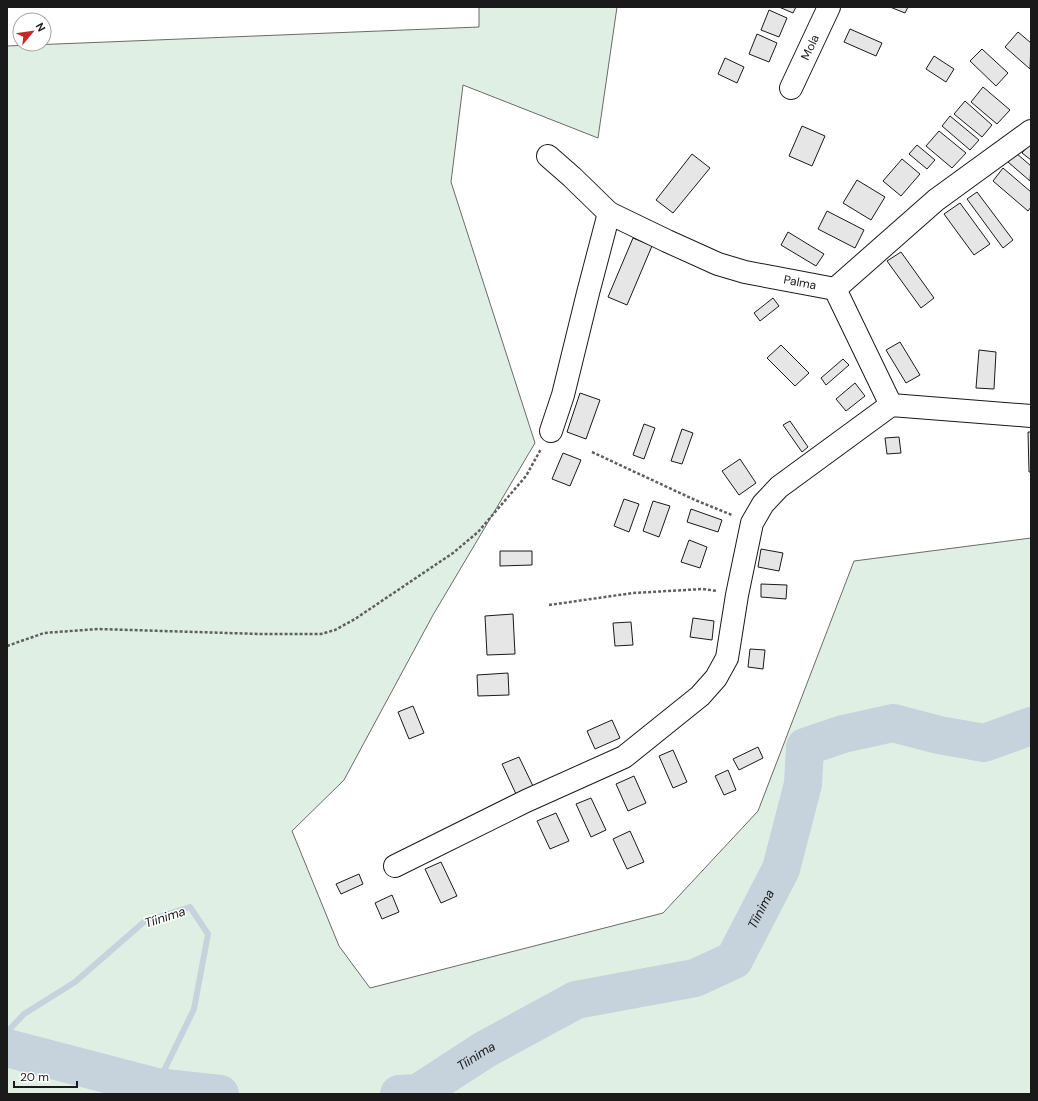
<svg xmlns="http://www.w3.org/2000/svg" width="1038" height="1101" font-family="'DM Sans',sans-serif">
	<style>
		.green { fill: #e0efe3; stroke: #6a6a6a }
		.lines { fill: none; stroke-linecap: round; stroke-linejoin: round }
		.stream { stroke: #c6d2dc; stroke-width: 6 }
		.river { stroke: #c6d2dc; stroke-width: 38 }
		.building { fill: #e6e6e6; stroke: #1a1a1a }
		.minor-casing { stroke: #1a1a1a; stroke-width: 24 }
		.path { stroke: #5f5f5f; stroke-width: 2.5; stroke-dasharray: 3 2; stroke-linecap: butt }
		.minor { stroke: #fff; stroke-width: 22 }
		.labels { text-anchor: middle; dominant-baseline: central; stroke-width: 3; stroke-linejoin: round; paint-order: stroke }
		.street-label { font-size: 12px; fill: #1a1a1a; stroke: #fff }
		.water-label { font-size: 13px; font-style: italic; fill: #1a1a1a; stroke: #fff }
	</style>
	<rect width="100%" height="100%" fill="#fff"/>
	<path class="green" d="M479 7H617L598 138 463 85 451 182 535 443 433 615 344 780 292 831 339 946 370 988 663 913 758 811 854 561 1031 538V1094H7V46L479 27Z"/>
	<g class="lines">
		<path class="stream" d="M7 1032 24 1014 75 982 145 921 190 907 208 934 194 1009 156 1087 157 1094
			M418 1094V1093"/>
		<g class="river">
			<path d="M7 1048 156 1087 220 1094"/>
			<path id="s1" d="M399 1094 418 1093 484 1050 576 1000 695 978 734 960 781 869 803 784 805 747 843 734 893 723 939 735 984 743 1031 726"/>
		</g>
	</g>
	<path class="building" d="M779 7H796L793 13Z
		M890 7H908L905 13Z
		M769 10 787 18 779 37 761 30Z
		M850 29 882 43 876 56 844 42Z
		M1018 32 1031 43 1030 69 1005 47Z
		M757 34 777 43 769 62 749 54Z
		M982 49 1008 73 996 86 970 61Z
		M934 56 954 69 946 82 926 69Z
		M725 58 744 67 737 83 718 74Z
		M983 87 1010 110 997 124 971 102Z
		M965 101 992 125 982 137 954 114Z
		M950 116 979 140 970 150 942 126Z
		M802 126 825 136 812 166 789 156Z
		M939 131 966 153 952 168 926 146Z
		M1031 142V160L1022 153Z
		M917 145 935 160 927 169 909 154Z
		M1016 153 1031 166 1030 181 1008 162Z
		M692 154 710 168 673 213 656 200Z
		M902 159 920 174 901 196 883 181Z
		M1003 168 1031 192V207L1028 211 993 181Z
		M857 180 885 197 871 220 843 203Z
		M977 192 1013 240 1003 248 967 199Z
		M960 203 990 244 974 255 944 214Z
		M827 211 864 230 855 248 818 229Z
		M788 232 824 254 816 266 781 245Z
		M633 238 652 246 627 305 608 297Z
		M901 252 934 298 921 308 887 261Z
		M773 298 779 306 760 321 754 313Z
		M900 342 920 375 906 383 886 350Z
		M781 345 809 373 795 386 767 358Z
		M979 350 996 352 994 389 976 388Z
		M843 359 849 365 826 385 821 378Z
		M855 383 865 396 846 411 836 399Z
		M580 393 600 400 586 439 567 432Z
		M790 421 808 447 802 452 783 425Z
		M644 424 655 428 644 459 633 455Z
		M682 429 693 433 682 464 671 461Z
		M1028 432H1031V472H1029Z
		M899 437 901 453 887 454 885 438Z
		M563 453 581 460 570 486 552 479Z
		M740 459 756 483 739 495 722 471Z
		M624 499 639 504 629 532 614 526Z
		M653 501 670 506 659 537 643 531Z
		M691 509 722 520 718 532 687 522Z
		M689 540 707 547 700 568 681 562Z
		M761 549 783 553 779 571 758 567Z
		M500 551H532V565L500 566Z
		M761 584 787 585 786 599 761 597Z
		M513 614 515 654 487 655 485 616Z
		M693 618 714 621 712 640 690 637Z
		M631 622 633 645 615 646 613 623Z
		M750 649 765 650 763 669 748 667Z
		M508 673 509 695 478 696 477 675Z
		M413 706 424 733 409 739 398 712Z
		M612 720 620 738 595 749 587 731Z
		M758 747 763 758 739 770 733 759Z
		M673 750 687 782 673 788 659 756Z
		M519 757 533 786 516 794 502 764Z
		M728 770 736 790 724 795 715 776Z
		M634 776 646 803 628 811 616 784Z
		M591 798 606 830 591 837 576 804Z
		M556 813 569 841 550 849 537 821Z
		M630 831 644 862 627 869 613 839Z
		M441 862 457 896 441 903 425 869Z
		M359 874 363 884 341 894 336 884Z
		M392 895 399 912 382 919 375 903Z"/>
	<g class="lines">
		<g class="minor-casing">
			<g id="minor">
				<path id="s2" d="M791 88 829 7"/>
				<path id="s3" d="M548 156 572 177 609 213 667 241 718 264 745 272 835 289"/>
				<path d="M835 289 936 200 1031 131"/>
				<path d="M835 289 891 405"/>
				<path d="M551 431 563 395 588 293 609 213"/>
				<path d="M395 866 526 801 624 757 700 696 716 678 727 658 737 595 752 523 763 504 779 487 891 405 1031 416"/>
			</g>
		</g>
		<path class="path" d="M592 452 695 500 732 515
			M549 605 633 593 703 589 717 591
			M7 646 44 633 98 629 261 634H321L335 630 355 619 453 553 478 532 526 476 541 449"/>
		<use href="#minor" class="minor"/>
	</g>
	<g class="labels">
		<g class="street-label">
			<text stroke="none"><textPath href="#s2" startOffset="45">Mola</textPath></text>
			<text stroke="none"><textPath href="#s3" startOffset="288">Palma</textPath></text>
		</g>
		<g class="water-label">
			<text stroke="none"><textPath href="#s1" startOffset="424">Tíinima</textPath></text>
			<text transform="translate(165 917) rotate(-18)">Tíinima</text>
			<text stroke="none"><textPath href="#s1" startOffset="88">Tíinima</textPath></text>
		</g>
	</g>
	<rect width="1038" height="1101" fill="none" stroke="#1a1a1a" stroke-width="16"/>
	<g transform="translate(32 32) rotate(61)"><circle r="19" fill="#ffffff" stroke="#a3a3a3"/>
	<path d="M0-3L7 15L0 10L-7 15Z" fill="#c62828"/>
	<text y="-6" font-size="11" font-weight="bold" text-anchor="middle" fill="#1a1a1a">N</text>
	</g>
	<path d="M14 1081v6h63v-6" fill="none" stroke="#1a1a1a" stroke-width="2"/>
	<text x="20" y="1081" font-size="12" fill="#1a1a1a" stroke="#ffffff" stroke-width="3" paint-order="stroke">20 m</text>
</svg>
